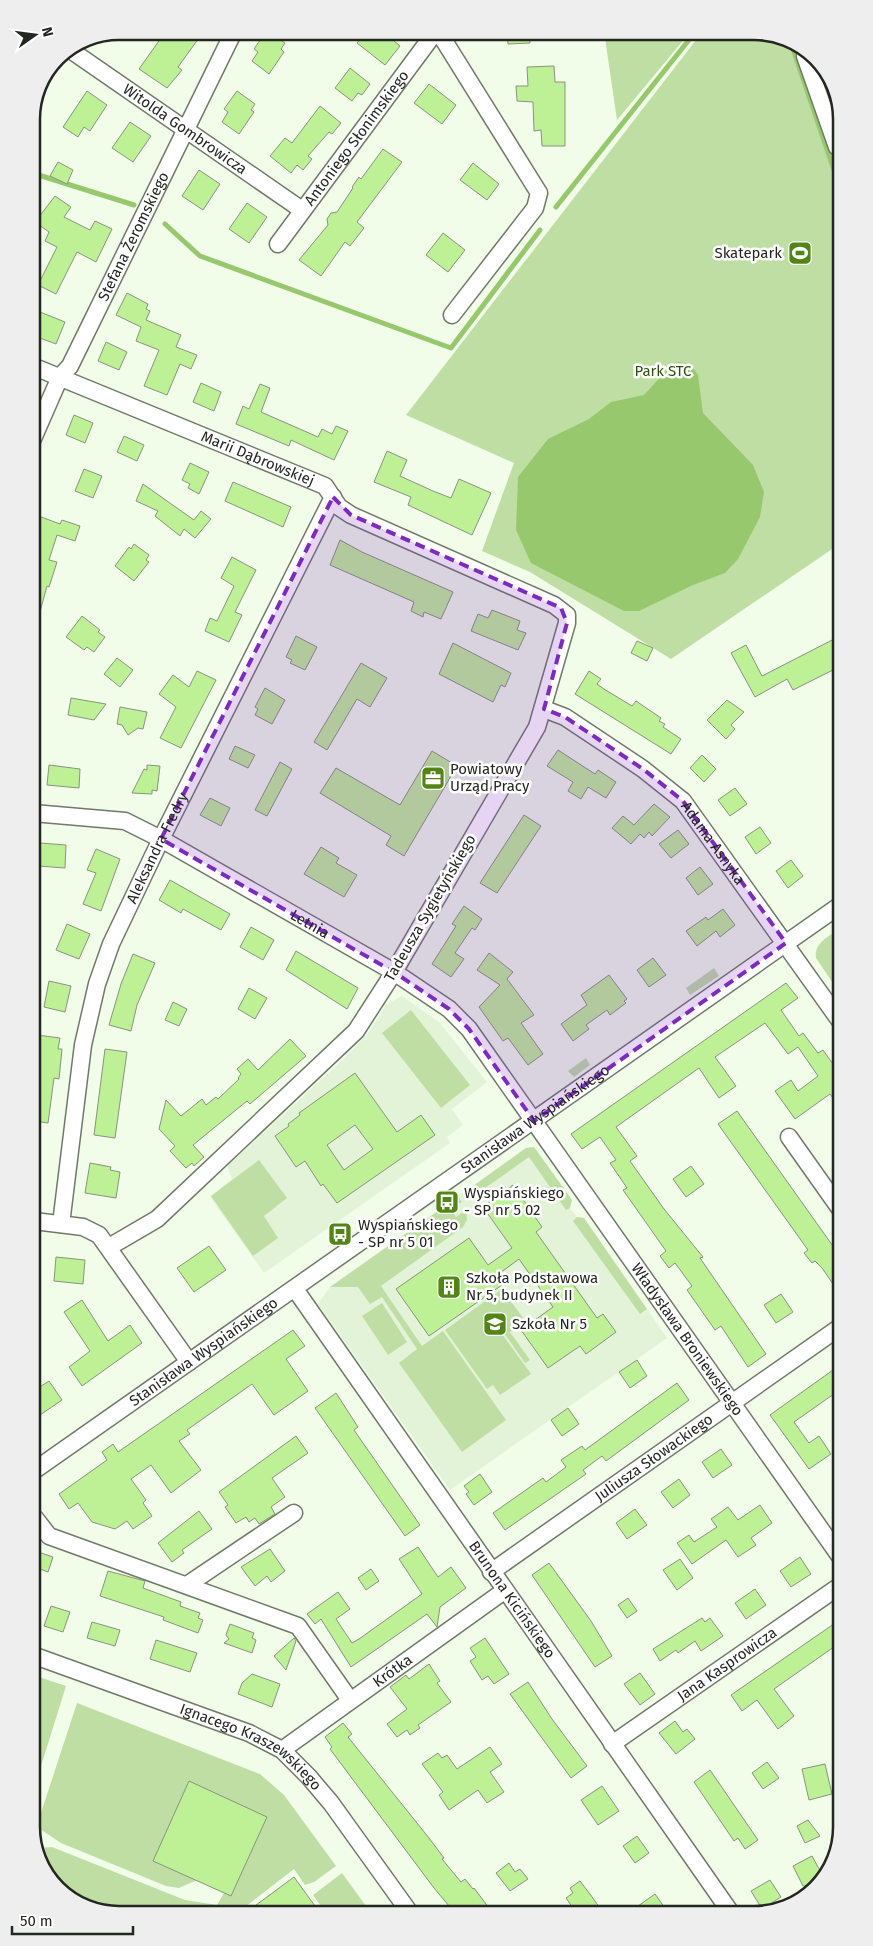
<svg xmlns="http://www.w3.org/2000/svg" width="873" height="1946" font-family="'Fira Sans',sans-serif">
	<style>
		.built { fill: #e3f3d7 }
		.green { fill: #bedea4 }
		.water { fill: #98c86e }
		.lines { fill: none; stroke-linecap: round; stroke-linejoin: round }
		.stream { stroke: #98c86e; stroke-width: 5 }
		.building { fill: #bef095; stroke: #899481; fill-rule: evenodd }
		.street-casing { stroke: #707a68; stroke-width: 19 }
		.street { stroke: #fff; stroke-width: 16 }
		.marked { fill: #7b2cbf; fill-opacity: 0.2; stroke: #7b2cbf; stroke-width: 4; stroke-dasharray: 10 6; stroke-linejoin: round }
		.labels { text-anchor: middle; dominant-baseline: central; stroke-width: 5; stroke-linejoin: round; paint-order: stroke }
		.street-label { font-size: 15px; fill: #232720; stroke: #fff }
		.poi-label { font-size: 15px; fill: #232720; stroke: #fff; text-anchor: start }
		.park-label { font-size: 15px; fill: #325012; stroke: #fff }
		.rim { fill: none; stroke: #232720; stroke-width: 2.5 }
	</style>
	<rect width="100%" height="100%" fill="#f1fde8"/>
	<path class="built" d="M402 996 439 1022 487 1082 452 1109 463 1125 447 1137 450 1143 264 1273 210 1197 232 1179 227 1166 347 1056 369 1032 386 1005Z
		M534 1147 572 1200 570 1208 577 1217 584 1218 667 1338 450 1490 318 1304 330 1287 526 1148Z"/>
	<path class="green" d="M604 31H691L617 120Z
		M703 31H760L793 44 837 167 838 545 671 659 530 572 482 551 514 463 406 415Z
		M839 929V992L816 958C814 943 828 937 839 929Z
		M714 968 719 976 690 995 686 988Z
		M411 1010 470 1085 441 1108 382 1033Z
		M586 1058 590 1065 574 1077 568 1071Z
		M534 1147 572 1200 570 1208 566 1210 529 1157 478 1193 475 1194 469 1189 526 1148Z
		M259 1160 287 1198 264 1216 278 1238 253 1256 211 1196Z
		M458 1197 462 1202 458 1204 455 1201 449 1206 456 1217 466 1210 467 1220 463 1227 381 1286 422 1346 443 1331 506 1420 462 1452 399 1363 417 1349 382 1297 370 1304 358 1287H330Z
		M577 1217 584 1218 647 1309 640 1314 573 1221Z
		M502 1289 526 1322 510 1332 530 1360 525 1363 494 1319 492 1320 531 1374 500 1395 493 1385 487 1389 445 1330Z
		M382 1303 407 1342 388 1355 362 1316Z
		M36 1676 66 1686 36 1782Z
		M77 1703 260 1774 284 1795 336 1866 314 1882 305 1885 294 1869 245 1907 249 1914 113 1915 66 1897 36 1855V1848L52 1847 185 1900 217 1905 224 1893 197 1880 179 1888 166 1886 61 1843 40 1829 38 1822Z
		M342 1873 371 1913H326L313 1895Z"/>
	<path class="water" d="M678 362 690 364 698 375 703 413 753 465 764 492 760 517 738 559 725 573 693 585 639 611H624L531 563 516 530 518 477 548 439 589 419 611 402 644 395 665 372Z"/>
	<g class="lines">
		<path class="stream" d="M791 43 837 179
			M32 173 134 205
			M556 207 696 31
			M165 224 200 256 451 348 540 230"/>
	</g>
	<path class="building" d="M166 31H204L178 67 182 70 167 88 139 69Z
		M266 31 285 43 281 49 284 52 269 74 252 61 258 52 254 49Z
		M366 31H382L400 46 385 65 357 43Z
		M507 31H529L530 43 508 44Z
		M554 66 555 82H565V146H542L541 130 534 131 533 102 517 101 516 86H528L527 67Z
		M350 68 370 84 362 95 358 93 352 101 335 88Z
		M429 84 456 105 442 124 414 103Z
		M87 91 107 105 90 131 84 127 78 137 63 127Z
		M237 91 255 104 251 110 254 112 239 134 222 122 228 112 224 109Z
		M320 106 341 123 332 134 329 132 308 156 312 159 303 170 297 165 291 173 270 156 285 138 292 143Z
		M130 122 151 136 133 162 112 148Z
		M383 149 402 162 357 222 364 228 350 246 345 242 321 276 299 260 328 225 327 219 331 213 337 212 353 188 352 187 359 177 361 179Z
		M58 162 73 170 67 184 50 176Z
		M473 163 499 184 487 200 460 180Z
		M199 170 220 184 203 210 182 196Z
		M55 196 71 207 64 217 90 230 95 221 112 229 96 262 77 252 56 294 38 285 57 247 45 241 49 232 35 222Z
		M247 203 267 217 249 243 229 229Z
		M443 233 465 250 448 272 426 255Z
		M127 293 148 304 146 309 150 311 146 320 181 335 176 347 197 355 191 369 180 364 167 395 144 386 159 350 136 341 141 327 116 315Z
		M40 312 65 322 56 344 32 335Z
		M106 342 127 352 119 370 98 361Z
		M201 383 221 392 214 411 193 402Z
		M260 384 270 388 261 412 318 437 322 429 332 434 336 426 348 431 334 460 291 440 289 446 236 424 243 406 249 409Z
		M74 415 93 423 85 443 66 435Z
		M124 436 144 445 137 461 117 452Z
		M387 451 407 460 400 476 433 491 451 498 459 479 491 493 472 535 408 505 411 497 374 482Z
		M190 463 209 472 199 494 188 488 190 484 182 480Z
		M84 469 102 476 93 498 75 491Z
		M233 482 291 507 283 527 225 501Z
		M143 484 194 520 201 511 211 519 195 538 184 529 180 536 155 516 158 511 136 501Z
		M36 515 60 524 62 520 80 526 75 541 57 535 49 560 57 562 49 587 47 586 37 623 33 622V527Z
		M340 540 362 552 453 592 441 619 424 612 423 617 411 611 414 602 330 565Z
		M134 544 149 555 146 560 149 562 134 581 115 566 129 547 131 549Z
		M232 557 256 570 235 612 242 615 229 642 205 631 210 618 217 621 234 586 221 578Z
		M492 610 520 621 517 630 526 633 518 650 471 631 478 614 488 618Z
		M82 616 100 630 98 632 105 637 94 652 87 647 84 650 66 637Z
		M296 636 317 647 305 670 290 663 292 660 286 657Z
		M838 637 839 667 793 690 787 679 755 697 731 653 746 645 762 676Z
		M637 641 653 648 647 661 631 653Z
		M453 643 511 673 505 687 501 685 493 702 439 674Z
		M117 658 133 670 120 687 104 674Z
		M361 663 387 678 370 707 357 699 327 750 314 742Z
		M197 671 216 680 181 748 160 738 176 707 159 694 173 675 189 687Z
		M589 671 601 679 597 684 604 689 632 706 636 701 661 718 659 721 665 724 663 727 681 739 671 754 575 694Z
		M265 688 285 700 272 724 255 715 258 709 255 707Z
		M71 698 106 704 94 720 68 715Z
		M727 700 744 712 731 725 735 729 726 739 707 720Z
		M120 707 147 712 143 729 138 728 128 735 122 725 117 724Z
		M235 746 255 755 248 768 229 759Z
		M558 750 595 774 598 770 616 782 606 798 588 787 581 799 568 791 573 782 547 766Z
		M432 751 457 766 404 856 386 845 391 836 320 793 336 768 400 805Z
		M702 755 716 769 704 782 690 768Z
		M280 762 292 769 267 816 255 810Z
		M49 765 80 769 79 788 47 785Z
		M147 765 160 766 157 791 152 790V794L132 793 144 769 147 770Z
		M735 788 747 804 730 816 718 800Z
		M210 798 230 808 221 826 200 815Z
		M654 804 670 817 652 836 649 832 644 838 640 834 631 844 612 828 623 816 634 825Z
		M524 815 541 826 497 893 480 883Z
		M760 827 771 843 756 854 745 837Z
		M678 830 689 844 671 858 659 844Z
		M40 843 66 845 65 868 38 866Z
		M321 847 339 858 336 863 357 875 344 897 304 874Z
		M96 849 120 859 101 911 83 904 96 873 87 870Z
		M791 860 803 876 788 888 776 871Z
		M700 867 713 884 698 895 686 878Z
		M170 880 230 914 221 930 183 909 181 913 159 900Z
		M464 906 482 919 475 930 472 928 455 953 464 959 451 977 432 964 456 926 452 924Z
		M723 909 735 925 720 937 716 931 697 946 686 931 706 917 708 920Z
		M67 924 90 934 79 959 56 950Z
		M251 927 274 940 263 960 240 947Z
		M296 951 358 988 347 1009 286 970Z
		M489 953 513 972 507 979 534 1015 521 1023 543 1054 528 1065 508 1038 503 1041 479 1007 500 985 477 970Z
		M133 954 155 963 137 1005 131 1031 109 1025 121 984Z
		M653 958 666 975 649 987 637 970Z
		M609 975 627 999 624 1001 626 1003 610 1015 607 1010 586 1025 589 1029 573 1041 561 1024 587 1005 581 995Z
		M49 981 71 986 65 1012 44 1007Z
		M786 983 798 998 781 1010 799 1036 803 1033 818 1053 823 1050 840 1074V1108L830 1094 795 1119 775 1091 791 1080 798 1091 818 1076 798 1047 788 1054 765 1023 715 1057 736 1086 719 1098 699 1068 616 1127 637 1156 630 1161 664 1209 703 1257 700 1258 766 1354 748 1367 721 1326 715 1330 687 1290 692 1286 675 1263 669 1268 660 1256 666 1251 623 1190 627 1188 610 1163 616 1160 600 1137 582 1149 571 1134Z
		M249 988 267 998 255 1019 238 1009Z
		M173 1002 187 1009 179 1026 165 1020Z
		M37 1035 60 1038 58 1049H62L59 1079 54 1078 48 1123 34 1121V1062Z
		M290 1039 306 1056 250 1104 247 1101 193 1145 204 1157 194 1166 192 1163 186 1168 170 1151 175 1146 159 1129 166 1100 181 1116 202 1099 206 1105 216 1097 218 1099 239 1079 238 1078 241 1074 237 1069 248 1059 258 1070Z
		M105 1049 127 1052 115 1138 94 1135Z
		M355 1073 397 1132 421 1115 435 1135 337 1203 323 1184 321 1186 305 1161 296 1167 275 1136 289 1126 288 1124 300 1115 299 1113ZM355 1125 373 1149 344 1170 327 1145Z
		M737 1111 840 1256V1294L822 1268 815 1261 812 1263 804 1253 808 1250 718 1124Z
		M90 1163 111 1167 110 1170 120 1172 116 1198 85 1193Z
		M691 1166 704 1184 686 1197 673 1179Z
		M513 1185 542 1227 536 1232 597 1318 603 1314 616 1332 586 1354 580 1346 548 1368 521 1330 553 1307 519 1259 496 1276 502 1285 429 1336 396 1289 469 1238 488 1265 512 1248 483 1207Z
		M209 1246 226 1270 194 1292 177 1268Z
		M56 1257 85 1260 83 1284 54 1281Z
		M781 1294 793 1312 776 1323 764 1305Z
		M82 1300 108 1341 130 1325 142 1343 82 1386 69 1367 90 1351 64 1312Z
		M293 1330 305 1346 286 1359 308 1391 274 1415 252 1384 187 1430 190 1434 179 1441 201 1470 171 1493 151 1465 131 1479 146 1500 143 1503 152 1516 133 1529 127 1521 115 1529 92 1522 78 1503 69 1509 59 1494 107 1460 102 1452 113 1444 118 1452Z
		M637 1360 647 1376 630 1388 619 1372Z
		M840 1365 841 1389 794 1422 809 1443 819 1436 831 1454 809 1469 770 1415Z
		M49 1381 62 1400 40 1415 35 1408V1390Z
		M677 1383 689 1400 606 1461 602 1456 583 1470 586 1474 505 1530 493 1513 543 1478 546 1482 566 1467 561 1460 582 1446 585 1450Z
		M336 1393 358 1427 354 1430 420 1525 405 1536 315 1408Z
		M568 1408 579 1424 562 1436 551 1420Z
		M296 1436 308 1453 272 1478 285 1497 271 1507 275 1514 259 1524 255 1518 249 1522 246 1517 236 1523 225 1507 228 1505 219 1492Z
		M721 1449 732 1465 713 1478 702 1462Z
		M480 1474 492 1492 474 1505 466 1494 469 1492 464 1486Z
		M679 1479 690 1495 673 1508 661 1492Z
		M760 1505 772 1523 751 1538 756 1545 738 1557 726 1540 692 1564 677 1543 689 1535 694 1542 717 1527 711 1519 728 1507 738 1520Z
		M635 1509 647 1525 627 1539 616 1523Z
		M199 1511 212 1529 182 1550 184 1553 172 1562 158 1543Z
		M418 1547 438 1577 451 1567 466 1588 440 1607 437 1627 427 1614 351 1667 321 1619 315 1624 307 1614 338 1592 350 1609 336 1619 352 1643 359 1639 422 1594 399 1559Z
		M270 1549 285 1571 271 1582 267 1576 255 1586 241 1567Z
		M35 1551 53 1557 48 1572 35 1567Z
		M800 1557 811 1574 791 1587 780 1571Z
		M680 1559 693 1578 677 1590 663 1570Z
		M549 1563 591 1621 612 1656 595 1667 532 1575Z
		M371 1569 379 1581 366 1590 358 1578Z
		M108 1571 145 1581 143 1588 181 1602 180 1606 200 1613 198 1618 203 1620 198 1633 163 1620 164 1617 100 1596Z
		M755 1589 766 1605 746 1619 735 1603Z
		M628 1598 637 1611 627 1618 618 1605Z
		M51 1606 70 1612 63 1632 44 1626Z
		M702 1618 705 1622 710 1618 723 1636 701 1651 695 1641 678 1653 676 1650 660 1661 653 1649Z
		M841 1619V1642L774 1689 794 1716 778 1729 757 1700 742 1711 731 1695Z
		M92 1622 120 1630 115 1646 87 1638Z
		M230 1624 254 1633 252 1638 256 1640 252 1653 224 1643 229 1639 226 1635Z
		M294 1638 296 1641 286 1670 274 1656Z
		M485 1638 509 1674 494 1684 488 1676 482 1680 470 1661 476 1657 470 1648Z
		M156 1640 197 1653 190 1672 150 1659Z
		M429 1664 440 1681 437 1683 451 1702 418 1725 420 1728 410 1735 407 1730 397 1737 387 1724 407 1709 390 1687 406 1675 409 1679Z
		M640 1673 655 1694 640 1705 624 1684Z
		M252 1674 280 1684 272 1707 238 1694 242 1683Z
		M528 1682 552 1719 587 1766 571 1778 510 1694Z
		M675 1721 683 1732 687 1729 695 1739 676 1754 659 1733Z
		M343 1723 352 1734 348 1737 429 1838 444 1858 442 1859 461 1882 465 1879 473 1889 474 1888 492 1912H454L434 1888 330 1749 332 1747 325 1737Z
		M490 1747 502 1764 490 1772 504 1792 487 1803 478 1790 449 1810 439 1795 443 1792 422 1764 438 1753 442 1758 447 1755 457 1769Z
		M767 1762 779 1778 763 1789 752 1773Z
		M825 1764 832 1794 809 1800 802 1769Z
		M710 1770 758 1840 745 1849 738 1838 734 1841 694 1782Z
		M189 1781 267 1817 231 1896 153 1861Z
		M602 1786 619 1811 598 1825 581 1800Z
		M808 1820 820 1836 805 1843 797 1826Z
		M637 1836 649 1853 635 1863 623 1846Z
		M812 1856 824 1878 808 1886H803L793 1866Z
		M509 1863 515 1872 520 1869 528 1879 510 1891 496 1873Z
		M294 1877 320 1913 244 1914Z
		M770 1880 781 1897 762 1909 751 1891Z
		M580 1881 590 1894 602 1911H575L566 1898 573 1893 570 1888Z
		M655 1894 667 1911H631Z"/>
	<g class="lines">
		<g class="street-casing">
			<g id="street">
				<path d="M438 31 539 193 535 208 452 315"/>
				<path id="s1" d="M69 49 302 210"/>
				<path d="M805 56 837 147"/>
				<path id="s2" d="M278 244 436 31"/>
				<path id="s3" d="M32 366 325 486 339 507 351 515 554 605 567 615V623L537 727 394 972 356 1031 157 1219 109 1247"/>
				<path id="s4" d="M32 441 60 377 70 366 234 31"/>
				<path id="s5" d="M544 709 565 717 643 769 683 801 840 1021"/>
				<path id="s6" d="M33 813 125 821 161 839 394 972 449 1009 469 1029 841 1558"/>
				<path d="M789 1137 840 1209"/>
				<path d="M34 1221 83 1227 99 1235 189 1362"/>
				<path id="s7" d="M61 1224 83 1045 97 984 111 944 161 839 333 497"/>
				<path id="s8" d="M295 1289 729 1910"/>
				<path id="s9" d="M35 1470 839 906"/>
				<path d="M35 1518 49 1536 298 1626 350 1700"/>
				<path id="s10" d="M491 1572 840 1327"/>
				<path d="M187 1585 294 1513"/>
				<path id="s11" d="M35 1656 249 1733 282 1750 309 1777 331 1803 410 1913"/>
				<path id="s12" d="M612 1744 841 1585"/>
				<path id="s13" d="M282 1750 504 1591"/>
			</g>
		</g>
		<use href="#street" class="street"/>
	</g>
	<path class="marked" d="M333 497 351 515 561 608 567 623 544 709 565 717 643 769 683 801 786 943 534 1121 469 1029 449 1009 394 972 161 839Z"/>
	<defs>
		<g id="stadium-square" transform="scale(1.25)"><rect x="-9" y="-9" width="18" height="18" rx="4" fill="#538417" stroke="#fff"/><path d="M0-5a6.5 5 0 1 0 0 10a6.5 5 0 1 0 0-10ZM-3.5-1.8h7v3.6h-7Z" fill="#fff"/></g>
		<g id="office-square" transform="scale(1.25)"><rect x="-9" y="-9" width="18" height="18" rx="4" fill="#538417" stroke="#fff"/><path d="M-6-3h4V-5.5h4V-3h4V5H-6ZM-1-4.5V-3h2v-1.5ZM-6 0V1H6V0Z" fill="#fff"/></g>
		<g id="bus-square" transform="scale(1.25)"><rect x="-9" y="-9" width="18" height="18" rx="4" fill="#538417" stroke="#fff"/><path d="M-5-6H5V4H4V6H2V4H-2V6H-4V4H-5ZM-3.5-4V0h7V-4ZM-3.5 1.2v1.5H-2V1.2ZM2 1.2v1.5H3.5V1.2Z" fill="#fff"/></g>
		<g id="building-square" transform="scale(1.25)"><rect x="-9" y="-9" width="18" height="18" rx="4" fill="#538417" stroke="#fff"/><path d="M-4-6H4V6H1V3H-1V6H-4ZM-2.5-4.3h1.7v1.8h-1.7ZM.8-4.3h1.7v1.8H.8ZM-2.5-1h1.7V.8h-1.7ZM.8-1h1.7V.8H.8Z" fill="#fff"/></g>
		<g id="school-square" transform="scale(1.25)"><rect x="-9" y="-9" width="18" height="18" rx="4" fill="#538417" stroke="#fff"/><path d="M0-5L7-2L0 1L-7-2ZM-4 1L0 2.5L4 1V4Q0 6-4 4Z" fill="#fff"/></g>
	</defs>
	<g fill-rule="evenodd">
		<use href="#stadium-square" x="800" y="253"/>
		<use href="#office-square" x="433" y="778"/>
		<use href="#bus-square" x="447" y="1202"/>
		<use href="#bus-square" x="340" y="1234"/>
		<use href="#building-square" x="449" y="1287"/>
		<use href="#school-square" x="495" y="1324"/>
	</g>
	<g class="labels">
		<g class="street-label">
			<text stroke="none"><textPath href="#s1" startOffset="141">Witolda Gombrowicza</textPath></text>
			<text stroke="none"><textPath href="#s2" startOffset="132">Antoniego Słonimskiego</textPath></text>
			<text stroke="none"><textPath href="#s4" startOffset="229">Stefana Żeromskiego</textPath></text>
			<text stroke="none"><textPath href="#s3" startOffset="244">Marii Dąbrowskiej</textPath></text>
			<text stroke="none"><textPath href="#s5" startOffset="219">Adama Asnyka</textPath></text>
			<text stroke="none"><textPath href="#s7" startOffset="392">Aleksandra Fredry</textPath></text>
			<text transform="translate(430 908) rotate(-60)">Tadeusza Sygietyńskiego</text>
			<text stroke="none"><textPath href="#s6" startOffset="304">Letnia</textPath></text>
			<text stroke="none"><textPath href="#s9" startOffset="611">Stanisława Wyspiańskiego</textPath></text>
			<text stroke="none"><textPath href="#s6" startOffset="875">Władysława Broniewskiego</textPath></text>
			<text stroke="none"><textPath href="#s9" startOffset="206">Stanisława Wyspiańskiego</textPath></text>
			<text stroke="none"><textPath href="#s10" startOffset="199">Juliusza Słowackiego</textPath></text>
			<text stroke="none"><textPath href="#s8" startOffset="379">Brunona Kicińskiego</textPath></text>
			<text stroke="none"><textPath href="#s12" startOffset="140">Jana Kasprowicza</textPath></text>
			<text stroke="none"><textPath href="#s13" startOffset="136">Krótka</textPath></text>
			<text stroke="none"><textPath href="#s11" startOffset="236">Ignacego Kraszewskiego</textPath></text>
		</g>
		<g class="poi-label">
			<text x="782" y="253" text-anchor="end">Skatepark</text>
			<text x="450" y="769">Powiatowy<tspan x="450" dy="17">Urząd Pracy</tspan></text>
			<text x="464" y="1193">Wyspiańskiego<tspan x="464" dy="17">- SP nr 5 02</tspan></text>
			<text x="358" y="1225">Wyspiańskiego<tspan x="358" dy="17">- SP nr 5 01</tspan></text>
			<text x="466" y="1278">Szkoła Podstawowa<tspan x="466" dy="17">Nr 5, budynek II</tspan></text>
			<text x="512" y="1324">Szkoła Nr 5</text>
		</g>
		<g class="park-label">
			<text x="663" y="371">Park STC</text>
		</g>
	</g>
	<path d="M0 0H873V1946H0ZM119 40H754A79 79 0 0 1 833 119V1827A79 79 0 0 1 754 1906H119A79 79 0 0 1 40 1827V119A79 79 0 0 1 119 40Z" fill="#edeeed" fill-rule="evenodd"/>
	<path class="rim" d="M119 40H754A79 79 0 0 1 833 119V1827A79 79 0 0 1 754 1906H119A79 79 0 0 1 40 1827V119A79 79 0 0 1 119 40Z"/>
	<g transform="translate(35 35) rotate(76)" stroke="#ffffff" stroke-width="4" paint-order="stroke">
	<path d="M0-4L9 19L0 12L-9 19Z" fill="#232720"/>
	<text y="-8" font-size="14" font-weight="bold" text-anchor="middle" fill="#232720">N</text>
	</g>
	<path d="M12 1926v8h121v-8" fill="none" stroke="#232720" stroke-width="2.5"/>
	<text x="20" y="1926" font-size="15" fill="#232720" stroke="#ffffff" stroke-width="4" paint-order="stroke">50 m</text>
</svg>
